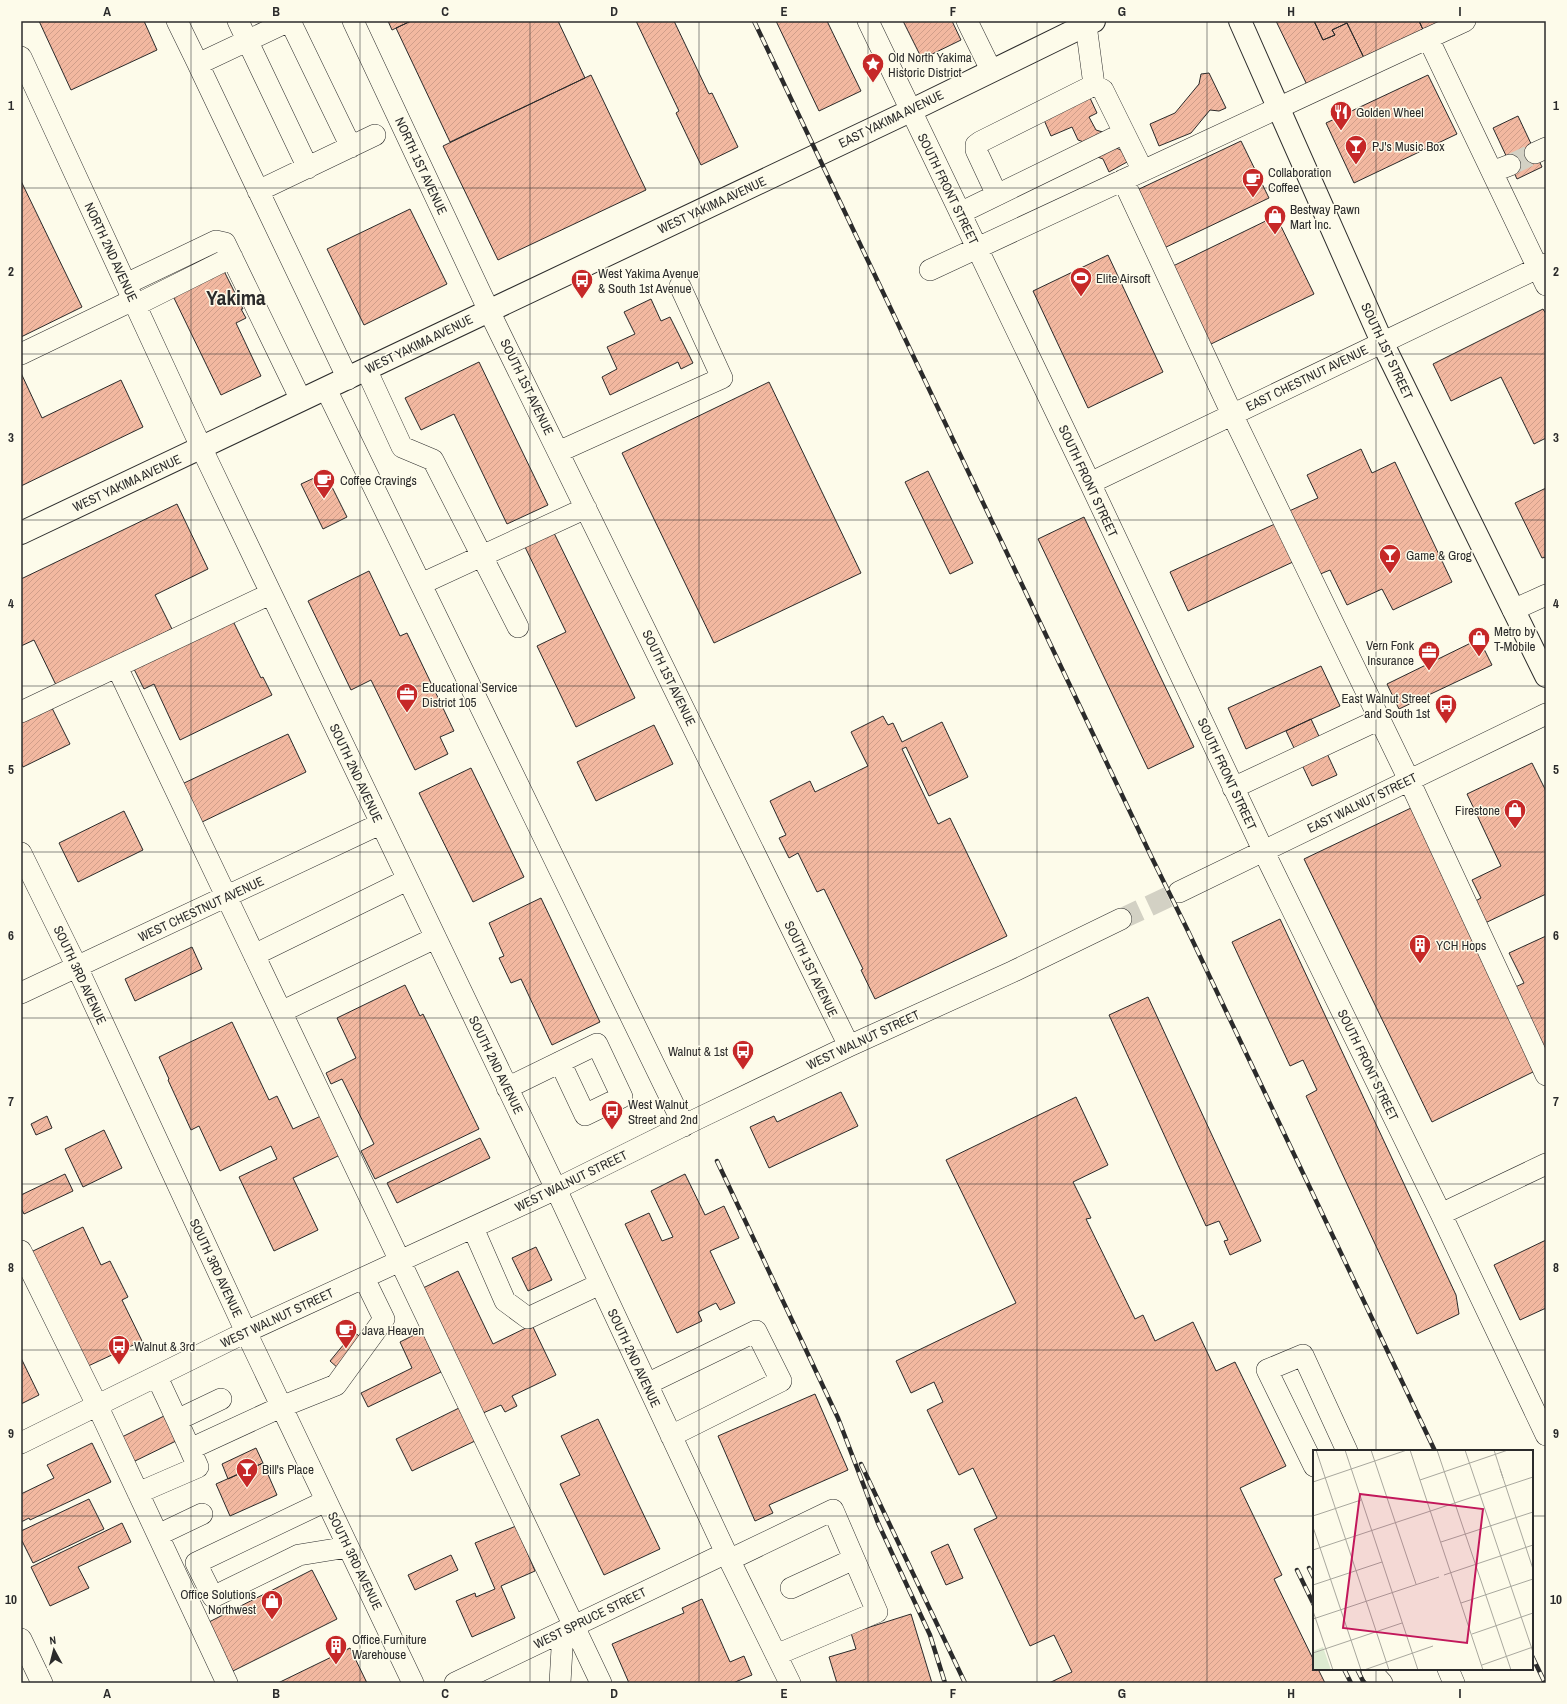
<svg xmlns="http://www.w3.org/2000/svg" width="1567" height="1704" font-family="'Archivo Narrow',sans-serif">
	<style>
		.building { fill: url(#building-hatch); stroke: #2b2b2b }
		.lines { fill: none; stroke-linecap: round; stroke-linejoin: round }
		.minor-tunnel { stroke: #d3d1c4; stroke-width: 21; stroke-dasharray: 21 10; stroke-linecap: butt }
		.minor-casing { stroke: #2b2b2b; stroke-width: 22 }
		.major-casing { stroke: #2b2b2b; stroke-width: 24 }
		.minor { stroke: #fdfbea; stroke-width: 21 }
		.major { stroke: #fdfbea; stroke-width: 22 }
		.rail-casing { stroke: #2b2b2b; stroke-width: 4.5 }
		.rail { stroke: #fdfbea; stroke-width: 3; stroke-dasharray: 9; stroke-linecap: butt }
		.grid { fill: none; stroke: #2b2b2b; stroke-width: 1; stroke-opacity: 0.55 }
		.labels { text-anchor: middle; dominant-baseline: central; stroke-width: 3; stroke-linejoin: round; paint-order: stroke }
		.poi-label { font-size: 13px; fill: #2b2b2b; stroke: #fdfbea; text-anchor: start }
		.street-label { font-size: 13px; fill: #2b2b2b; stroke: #fdfbea }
		.town-label { font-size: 21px; font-weight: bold; fill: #2b2b2b; stroke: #fdfbea }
		.inset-road { fill: none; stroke: #a9a89e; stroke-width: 1 }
		.view { fill: #c2185b; fill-opacity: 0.15; stroke: #c2185b; stroke-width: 2 }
		.inset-edge { fill: none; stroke: #2b2b2b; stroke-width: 2 }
		.neatline { fill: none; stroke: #2b2b2b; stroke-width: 1.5 }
		.grid-label { font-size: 13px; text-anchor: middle; font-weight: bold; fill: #2b2b2b }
	</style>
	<defs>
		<pattern id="building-hatch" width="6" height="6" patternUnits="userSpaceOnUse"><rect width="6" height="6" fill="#f2b8a0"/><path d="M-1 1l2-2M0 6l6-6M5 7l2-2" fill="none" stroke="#d09e8a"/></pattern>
	</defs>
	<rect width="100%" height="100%" fill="#fdfbea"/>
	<path class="building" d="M39 21H144L157 50 71 90Z
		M388 21H411L392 30Z
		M411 21H558L585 78 450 142 396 28Z
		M636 21H674L709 94 712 93 738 147 701 165 676 113 679 111Z
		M776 21H827L861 91 819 111Z
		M903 21H952L961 40 922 59Z
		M1276 21H1314L1323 40 1335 35 1332 30 1347 23 1366 62 1309 89Z
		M1314 21H1419L1425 34 1366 62 1347 23 1332 30 1335 35 1323 40Z
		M1419 21H1442L1425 34Z
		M1209 73 1226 108 1219 111 1210 110 1191 133 1159 146 1150 124 1175 113 1199 84 1201 74Z
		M591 75 646 190 498 260 443 146Z
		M1428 75 1457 134 1354 183 1326 123Z
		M1090 98 1097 113 1089 117 1096 130 1106 133 1111 146 1121 150 1127 162 1109 172 1103 159 1092 155 1087 143 1078 140 1072 127 1051 136 1044 120Z
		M1518 116 1542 167 1517 179 1493 128Z
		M1241 141 1269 198 1162 249 1135 191Z
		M21 181 82 307 21 337Z
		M410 209 447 284 364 325 327 249Z
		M1276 216 1314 294 1209 345 1171 267Z
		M1108 255 1163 372 1088 408 1033 291Z
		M224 271 243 309H241L246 318 236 323 261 376 221 395 173 296Z
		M651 299 661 321 670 317 693 363 681 369 678 362 610 395 602 377 617 369 607 347 635 334 624 312Z
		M1543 309 1546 314V438L1534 444 1501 377 1451 401 1433 364Z
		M479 362 548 505 507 524 454 414 421 430 405 398Z
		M21 373 42 418 121 380 143 427 21 486Z
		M769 382 861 573 714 643 622 453Z
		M1361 449 1372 473 1395 462 1452 582 1393 610 1382 589 1347 605 1330 570 1318 575 1287 512 1318 498 1307 475Z
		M928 471 973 563 950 574 905 482Z
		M325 473 347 517 323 529 301 484Z
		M1546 488V557L1542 558 1515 503Z
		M177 504 208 569 155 595 172 629 56 685 34 640 21 646V579Z
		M1084 517 1194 747 1148 769 1038 539Z
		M1277 523 1295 561 1188 611 1170 572Z
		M554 533 635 698 576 727 537 646 566 632 525 547Z
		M369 571 400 636 407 633 454 731 440 737 448 754 415 770 371 680 351 690 308 601Z
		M233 621 261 678 263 677 272 695 180 740 154 684 144 689 134 669Z
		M1479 639 1492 665 1399 709 1387 684Z
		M1321 666 1340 706 1246 749 1228 708Z
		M51 706 70 744 23 767 21 762V720Z
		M883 716 888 725 893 723 902 742 942 722 968 777 929 796 906 747 902 749 938 824 950 818 1007 936 875 999 861 970 863 969 824 889 817 892 798 853 789 858 779 838 786 835 770 801 810 781 815 792 868 766 851 732Z
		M1311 719 1337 775 1312 786 1286 731Z
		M654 725 673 764 596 801 577 762Z
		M288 734 306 772 200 823 182 784Z
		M1532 763 1546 791V894L1483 924 1472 903 1481 898 1472 880 1501 866 1467 794Z
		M471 768 524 877 473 902 419 793Z
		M1411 808 1535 1071 1432 1122 1304 859Z
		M124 811 143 850 78 882 59 843Z
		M541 898 600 1022 552 1045 521 979 511 983 499 958 504 956 489 923Z
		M1280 919 1456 1295 1459 1314 1417 1334 1306 1096 1317 1090 1303 1060 1290 1066 1232 942Z
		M1546 936V1059L1511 989 1524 983 1509 953Z
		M192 947 202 969 135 1001 125 979Z
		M405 985 420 1016 423 1014 479 1129 375 1179 361 1151 374 1144 342 1079 331 1084 326 1073 356 1058 337 1018Z
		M1148 997 1261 1241 1230 1255 1224 1241 1228 1240 1219 1221 1206 1226 1109 1015Z
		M232 1022 269 1100 277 1096 293 1129 323 1115 342 1154 293 1178 318 1230 274 1251 239 1177 277 1159 271 1146 220 1171 199 1126 191 1130 168 1080 169 1079 159 1057Z
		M841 1092 858 1126 769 1168 750 1127 774 1116 777 1122Z
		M1076 1097 1108 1165 1073 1182 1091 1218 1086 1219 1135 1319 1143 1315 1155 1341 1193 1322 1216 1371 1235 1362 1286 1466 1240 1488 1282 1575 1274 1579 1314 1661V1669H1318L1325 1683H1049L1072 1672 1054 1635 1030 1646 974 1529 997 1518 973 1468 959 1475 927 1410 943 1402 934 1382 911 1393 896 1361 1016 1303 946 1160Z
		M47 1116 52 1128 36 1135 31 1124Z
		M104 1130 122 1168 83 1187 65 1149Z
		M480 1138 490 1158 397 1203 387 1183Z
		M65 1174 73 1191 24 1214 21 1208V1195Z
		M685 1174 705 1215 724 1206 739 1238 710 1251 735 1303 720 1310 716 1303 698 1312 702 1321 677 1333 625 1224 649 1213 662 1241 673 1237 651 1191Z
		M83 1227 101 1265 110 1261 128 1297 122 1300 142 1341 86 1367 31 1252Z
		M1546 1240V1308L1520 1320 1494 1265Z
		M536 1247 552 1280 528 1291 512 1258Z
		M458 1271 493 1344 532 1325 556 1375 512 1396 517 1406 505 1412 501 1405 481 1414 421 1289Z
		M422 1331 441 1372 368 1407 361 1393 412 1368 400 1342Z
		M354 1332 363 1339 339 1369 330 1361Z
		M21 1358 39 1395 21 1404Z
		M815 1394 848 1470 769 1505 773 1513 755 1521 718 1436Z
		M459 1408 475 1441 412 1471 396 1439Z
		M164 1416 176 1441 133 1462 122 1437Z
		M598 1419 660 1549 604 1575 560 1484 580 1475 561 1436Z
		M92 1443 111 1482 30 1520 29 1518 21 1522V1494L54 1478 47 1465Z
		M256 1448 263 1463 228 1479 222 1464Z
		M263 1463 277 1495 230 1516 216 1484Z
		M89 1499 104 1529 33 1563 21 1539V1531Z
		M122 1523 131 1542 78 1567 89 1588 50 1606 31 1567Z
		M516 1526 535 1571 501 1586 515 1618 472 1637 456 1601 475 1593 476 1597 495 1589 475 1543Z
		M948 1544 963 1578 946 1585 931 1552Z
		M451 1555 458 1570 415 1590 408 1575Z
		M312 1570 337 1619 233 1671 207 1623Z
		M702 1599 730 1662 744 1656 752 1675 733 1683H629L612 1644 684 1613 682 1608Z
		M911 1614 932 1683H837L829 1657 856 1649 851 1633Z
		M350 1648 367 1683H278Z"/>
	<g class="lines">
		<path class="minor-tunnel" d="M1510 165 1535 153
			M1121 919 1179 892"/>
		<g class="minor-casing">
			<path id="minor" d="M177 21 198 64
				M238 21 308 168
				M289 21 198 64 348 379
				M290 21 351 147
				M353 21 489 311 849 1046
				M868 21 1090 483 1263 850 1441 1214 1546 1435
				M967 21 991 70
				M1428 38 1546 285
				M21 57 201 447 556 1189 726 1553 790 1683
				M1094 85 1103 90 1143 171
				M1535 153 1546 148
				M1492 172 1510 165
				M1123 180 1232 414 1409 780 1546 1075
				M258 191 375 135
				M997 195 976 150V145L980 142 1094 85 1086 25
				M960 213 1124 133
				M930 270 1465 21
				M126 284 216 241 225 243 301 400
				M136 305 232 257
				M21 354 133 300
				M366 369 402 447 433 460 518 627
				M326 389 684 1126
				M558 452 722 378 680 286
				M1090 483 1546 264
				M421 584 586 508
				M1513 610 1546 595
				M117 667 601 1683
				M21 712 270 594
				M1233 788 1380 719
				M21 853 77 967 246 1332 413 1683
				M1179 892 1546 714
				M254 955 407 880
				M21 993 380 824
				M281 1012 435 938
				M507 1088 597 1044 622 1097 585 1115 560 1062
				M1441 1214 1546 1164
				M473 1228 505 1301 528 1318 600 1284
				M21 1251 97 1405 227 1683
				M157 1377 177 1420
				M647 1384 756 1331 781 1381 671 1436
				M21 1443 246 1332 556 1189 697 1119 849 1046 1014 971 1121 919
				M190 1449 177 1420 221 1399
				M1314 1466 1267 1370 1303 1355 1347 1451
				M138 1493 198 1467 190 1449 281 1407 336 1385 384 1319 364 1278
				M326 1501 196 1563 213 1597 299 1555 348 1547
				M158 1535 202 1514
				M729 1560 833 1510 877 1612 776 1655
				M791 1588 854 1559
				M21 1639 42 1683
				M1448 1669 1454 1683
				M1372 1672 1382 1683
				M455 1683 726 1553
				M560 1683 563 1631"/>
		</g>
		<g class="major-casing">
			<path id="major" d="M1240 21 1382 342 1546 676
				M21 533 910 111 1094 21"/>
		</g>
		<use href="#minor" class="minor"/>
		<use href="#major" class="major"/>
		<g class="rail-casing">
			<path id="rail" d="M754 21 1151 856 1188 931 1435 1451
				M717 1161 838 1418 878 1523 930 1635 945 1683
				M861 1464 965 1683
				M1309 1568 1314 1578
				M1297 1570 1314 1605
				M1532 1656 1545 1683
				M1344 1669 1351 1683
				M1357 1669 1364 1683"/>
		</g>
		<use href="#rail" class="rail"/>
	</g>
	<path class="grid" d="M191 21V1683M360 21V1683M530 21V1683M699 21V1683M868 21V1683M1037 21V1683M1207 21V1683M1376 21V1451M21 188H1546M21 354H1546M21 520H1546M21 686H1546M21 852H1546M21 1018H1546M21 1184H1546M21 1350H1546M21 1516H1314M1532 1516H1546M1376 1669V1683"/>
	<defs>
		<g id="sight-pin" transform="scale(1.15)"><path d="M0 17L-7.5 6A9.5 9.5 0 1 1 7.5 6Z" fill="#c62828" stroke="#fdfbea"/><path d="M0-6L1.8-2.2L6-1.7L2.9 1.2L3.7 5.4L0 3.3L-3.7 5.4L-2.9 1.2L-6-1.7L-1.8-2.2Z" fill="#fff"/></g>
		<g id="restaurant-pin" transform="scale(1.15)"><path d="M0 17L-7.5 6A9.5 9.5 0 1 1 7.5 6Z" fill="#c62828" stroke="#fdfbea"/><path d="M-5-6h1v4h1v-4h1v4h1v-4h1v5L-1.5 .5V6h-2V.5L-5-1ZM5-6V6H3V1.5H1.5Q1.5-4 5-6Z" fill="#fff"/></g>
		<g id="bar-pin" transform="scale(1.15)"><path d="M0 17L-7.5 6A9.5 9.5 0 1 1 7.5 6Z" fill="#c62828" stroke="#fdfbea"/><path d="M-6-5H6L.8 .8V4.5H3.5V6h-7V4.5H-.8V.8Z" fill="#fff"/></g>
		<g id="cafe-pin" transform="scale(1.15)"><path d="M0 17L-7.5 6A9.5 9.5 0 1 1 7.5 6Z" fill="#c62828" stroke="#fdfbea"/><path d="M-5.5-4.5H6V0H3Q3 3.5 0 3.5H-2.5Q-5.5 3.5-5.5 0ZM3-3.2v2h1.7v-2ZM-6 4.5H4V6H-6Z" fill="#fff"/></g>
		<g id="shop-pin" transform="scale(1.15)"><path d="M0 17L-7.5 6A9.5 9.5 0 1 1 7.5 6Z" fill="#c62828" stroke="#fdfbea"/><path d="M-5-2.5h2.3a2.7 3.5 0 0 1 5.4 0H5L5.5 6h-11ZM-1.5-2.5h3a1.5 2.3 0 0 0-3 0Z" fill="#fff"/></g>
		<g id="stadium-pin" transform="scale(1.15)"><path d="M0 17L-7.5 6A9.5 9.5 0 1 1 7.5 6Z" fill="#c62828" stroke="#fdfbea"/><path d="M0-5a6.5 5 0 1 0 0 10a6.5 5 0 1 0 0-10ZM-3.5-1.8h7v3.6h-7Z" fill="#fff"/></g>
		<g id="bus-pin" transform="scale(1.15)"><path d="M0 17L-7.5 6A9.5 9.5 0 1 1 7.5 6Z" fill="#c62828" stroke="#fdfbea"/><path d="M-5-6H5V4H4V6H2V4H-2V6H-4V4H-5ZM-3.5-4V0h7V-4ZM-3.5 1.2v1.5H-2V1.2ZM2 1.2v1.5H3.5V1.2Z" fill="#fff"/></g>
		<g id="office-pin" transform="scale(1.15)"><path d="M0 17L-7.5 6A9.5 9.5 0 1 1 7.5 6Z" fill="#c62828" stroke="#fdfbea"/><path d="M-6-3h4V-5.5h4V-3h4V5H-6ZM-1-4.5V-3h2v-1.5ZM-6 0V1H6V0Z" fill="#fff"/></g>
		<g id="building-pin" transform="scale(1.15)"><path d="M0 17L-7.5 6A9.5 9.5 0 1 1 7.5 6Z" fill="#c62828" stroke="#fdfbea"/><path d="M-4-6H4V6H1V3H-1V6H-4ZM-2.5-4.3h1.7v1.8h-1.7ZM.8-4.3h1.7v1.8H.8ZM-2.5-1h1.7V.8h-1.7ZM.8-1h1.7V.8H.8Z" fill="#fff"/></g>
	</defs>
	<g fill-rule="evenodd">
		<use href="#sight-pin" x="873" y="64"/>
		<use href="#restaurant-pin" x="1341" y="112"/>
		<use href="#bar-pin" x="1356" y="146"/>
		<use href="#cafe-pin" x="1253" y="179"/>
		<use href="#shop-pin" x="1275" y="216"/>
		<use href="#stadium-pin" x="1081" y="278"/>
		<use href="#bus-pin" x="582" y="280"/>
		<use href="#cafe-pin" x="324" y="480"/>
		<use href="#bar-pin" x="1390" y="555"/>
		<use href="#shop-pin" x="1479" y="638"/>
		<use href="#office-pin" x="1429" y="652"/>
		<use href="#office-pin" x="407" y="694"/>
		<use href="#bus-pin" x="1446" y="705"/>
		<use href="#shop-pin" x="1515" y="810"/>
		<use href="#building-pin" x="1420" y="945"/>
		<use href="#bus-pin" x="743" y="1051"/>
		<use href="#bus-pin" x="612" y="1111"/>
		<use href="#cafe-pin" x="346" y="1330"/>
		<use href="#bus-pin" x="119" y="1346"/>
		<use href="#bar-pin" x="247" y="1469"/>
		<use href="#shop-pin" x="272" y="1601"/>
		<use href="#building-pin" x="336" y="1646"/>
	</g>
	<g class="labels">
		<g class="poi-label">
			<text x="888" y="57">Old North Yakima<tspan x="888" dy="15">Historic District</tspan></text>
			<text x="1356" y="112">Golden Wheel</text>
			<text x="1372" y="146">PJ's Music Box</text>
			<text x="1268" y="172">Collaboration<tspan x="1268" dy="15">Coffee</tspan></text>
			<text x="1290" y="209">Bestway Pawn<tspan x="1290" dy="15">Mart Inc.</tspan></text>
			<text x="598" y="273">West Yakima Avenue<tspan x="598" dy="15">&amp; South 1st Avenue</tspan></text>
			<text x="1096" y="278">Elite Airsoft</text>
			<text x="340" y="480">Coffee Cravings</text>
			<text x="1406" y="555">Game &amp; Grog</text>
			<text x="1494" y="631">Metro by<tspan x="1494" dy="15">T-Mobile</tspan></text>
			<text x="1414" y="645" text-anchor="end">Vern Fonk<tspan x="1414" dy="15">Insurance</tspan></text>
			<text x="422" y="687">Educational Service<tspan x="422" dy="15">District 105</tspan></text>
			<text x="1430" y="698" text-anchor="end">East Walnut Street<tspan x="1430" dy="15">and South 1st</tspan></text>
			<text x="1500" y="810" text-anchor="end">Firestone</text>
			<text x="1436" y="945">YCH Hops</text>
			<text x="728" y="1051" text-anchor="end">Walnut &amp; 1st</text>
			<text x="628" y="1104">West Walnut<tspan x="628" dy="15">Street and 2nd</tspan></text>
			<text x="362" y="1330">Java Heaven</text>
			<text x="134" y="1346">Walnut &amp; 3rd</text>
			<text x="262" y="1469">Bill's Place</text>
			<text x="256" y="1594" text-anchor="end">Office Solutions<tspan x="256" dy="15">Northwest</tspan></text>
			<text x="352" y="1639">Office Furniture<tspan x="352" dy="15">Warehouse</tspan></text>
		</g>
		<g class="street-label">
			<text transform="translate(891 119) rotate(-26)">EAST YAKIMA AVENUE</text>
			<text transform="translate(421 166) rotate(65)">NORTH 1ST AVENUE</text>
			<text transform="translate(948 189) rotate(64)">SOUTH FRONT STREET</text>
			<text transform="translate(712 205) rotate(-25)">WEST YAKIMA AVENUE</text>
			<text transform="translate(111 252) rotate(65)">NORTH 2ND AVENUE</text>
			<text transform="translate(419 344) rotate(-26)">WEST YAKIMA AVENUE</text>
			<text transform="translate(1387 351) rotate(65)">SOUTH 1ST STREET</text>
			<text transform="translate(1307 378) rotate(-26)">EAST CHESTNUT AVENUE</text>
			<text transform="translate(527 387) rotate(64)">SOUTH 1ST AVENUE</text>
			<text transform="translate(1088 481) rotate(65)">SOUTH FRONT STREET</text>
			<text transform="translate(127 483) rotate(-25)">WEST YAKIMA AVENUE</text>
			<text transform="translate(669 678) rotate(64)">SOUTH 1ST AVENUE</text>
			<text transform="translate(356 773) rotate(65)">SOUTH 2ND AVENUE</text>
			<text transform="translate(1227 774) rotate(65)">SOUTH FRONT STREET</text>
			<text transform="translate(1362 803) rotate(-26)">EAST WALNUT STREET</text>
			<text transform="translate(201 909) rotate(-25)">WEST CHESTNUT AVENUE</text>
			<text transform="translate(811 969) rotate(64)">SOUTH 1ST AVENUE</text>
			<text transform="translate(80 975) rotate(65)">SOUTH 3RD AVENUE</text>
			<text transform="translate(863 1040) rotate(-25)">WEST WALNUT STREET</text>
			<text transform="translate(496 1065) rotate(64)">SOUTH 2ND AVENUE</text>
			<text transform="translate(1368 1065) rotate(64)">SOUTH FRONT STREET</text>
			<text transform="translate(571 1181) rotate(-26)">WEST WALNUT STREET</text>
			<text transform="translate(216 1268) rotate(65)">SOUTH 3RD AVENUE</text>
			<text transform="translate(277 1318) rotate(-25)">WEST WALNUT STREET</text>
			<text transform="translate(634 1358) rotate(65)">SOUTH 2ND AVENUE</text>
			<text transform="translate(355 1561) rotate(64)">SOUTH 3RD AVENUE</text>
			<text transform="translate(590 1618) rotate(-26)">WEST SPRUCE STREET</text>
		</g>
		<g class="town-label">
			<text x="236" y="297">Yakima</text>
		</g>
	</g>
	<g transform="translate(1313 1450)">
		<rect width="220" height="220" fill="#fdfbea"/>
		<path d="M10 197 18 220H0V201Z" fill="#deebd1"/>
		<path class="inset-road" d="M3 0 76 220M32 0 105 220M58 0 103 134M97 0 170 220M124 0 198 220M152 0 220 202M181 0 190 28 187 19M190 28 220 119M107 30 195 0M0 32 94 0M0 66 48 50M0 77 48 220M128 92 220 62M0 100 220 27M131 125 220 95M0 135 69 112M148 153 220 129M0 161 20 220M0 169 126 127M159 184 220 163M0 203 89 173M169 215 220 197M51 220 120 196"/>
		<path class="view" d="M47 44 170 59 154 193 30 178Z"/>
		<rect width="220" height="220" class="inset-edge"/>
	</g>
	<rect width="1567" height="1704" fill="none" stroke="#fdfbea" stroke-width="44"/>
	<g transform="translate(54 1650) rotate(353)" stroke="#fdfbea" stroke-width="3" paint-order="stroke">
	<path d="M0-3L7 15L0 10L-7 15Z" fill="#2b2b2b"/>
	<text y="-6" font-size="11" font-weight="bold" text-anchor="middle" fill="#2b2b2b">N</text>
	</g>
	<rect x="22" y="22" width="1523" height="1660" class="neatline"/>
	<g class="grid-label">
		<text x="107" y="16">A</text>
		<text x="276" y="16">B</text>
		<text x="445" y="16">C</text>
		<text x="614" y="16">D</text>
		<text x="784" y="16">E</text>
		<text x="953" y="16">F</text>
		<text x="1122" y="16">G</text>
		<text x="1291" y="16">H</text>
		<text x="1460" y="16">I</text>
		<text x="11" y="110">1</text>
		<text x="1556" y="110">1</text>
		<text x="11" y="276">2</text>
		<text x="1556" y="276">2</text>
		<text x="11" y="442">3</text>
		<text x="1556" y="442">3</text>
		<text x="11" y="608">4</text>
		<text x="1556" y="608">4</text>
		<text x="11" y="774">5</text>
		<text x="1556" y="774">5</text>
		<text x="11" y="940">6</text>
		<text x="1556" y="940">6</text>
		<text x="11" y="1106">7</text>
		<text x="1556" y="1106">7</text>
		<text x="11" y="1272">8</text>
		<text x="1556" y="1272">8</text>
		<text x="11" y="1438">9</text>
		<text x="1556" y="1438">9</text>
		<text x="11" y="1604">10</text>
		<text x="1556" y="1604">10</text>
		<text x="107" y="1698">A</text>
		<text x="276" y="1698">B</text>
		<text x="445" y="1698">C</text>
		<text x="614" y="1698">D</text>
		<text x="784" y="1698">E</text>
		<text x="953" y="1698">F</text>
		<text x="1122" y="1698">G</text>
		<text x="1291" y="1698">H</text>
		<text x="1460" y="1698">I</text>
	</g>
</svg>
